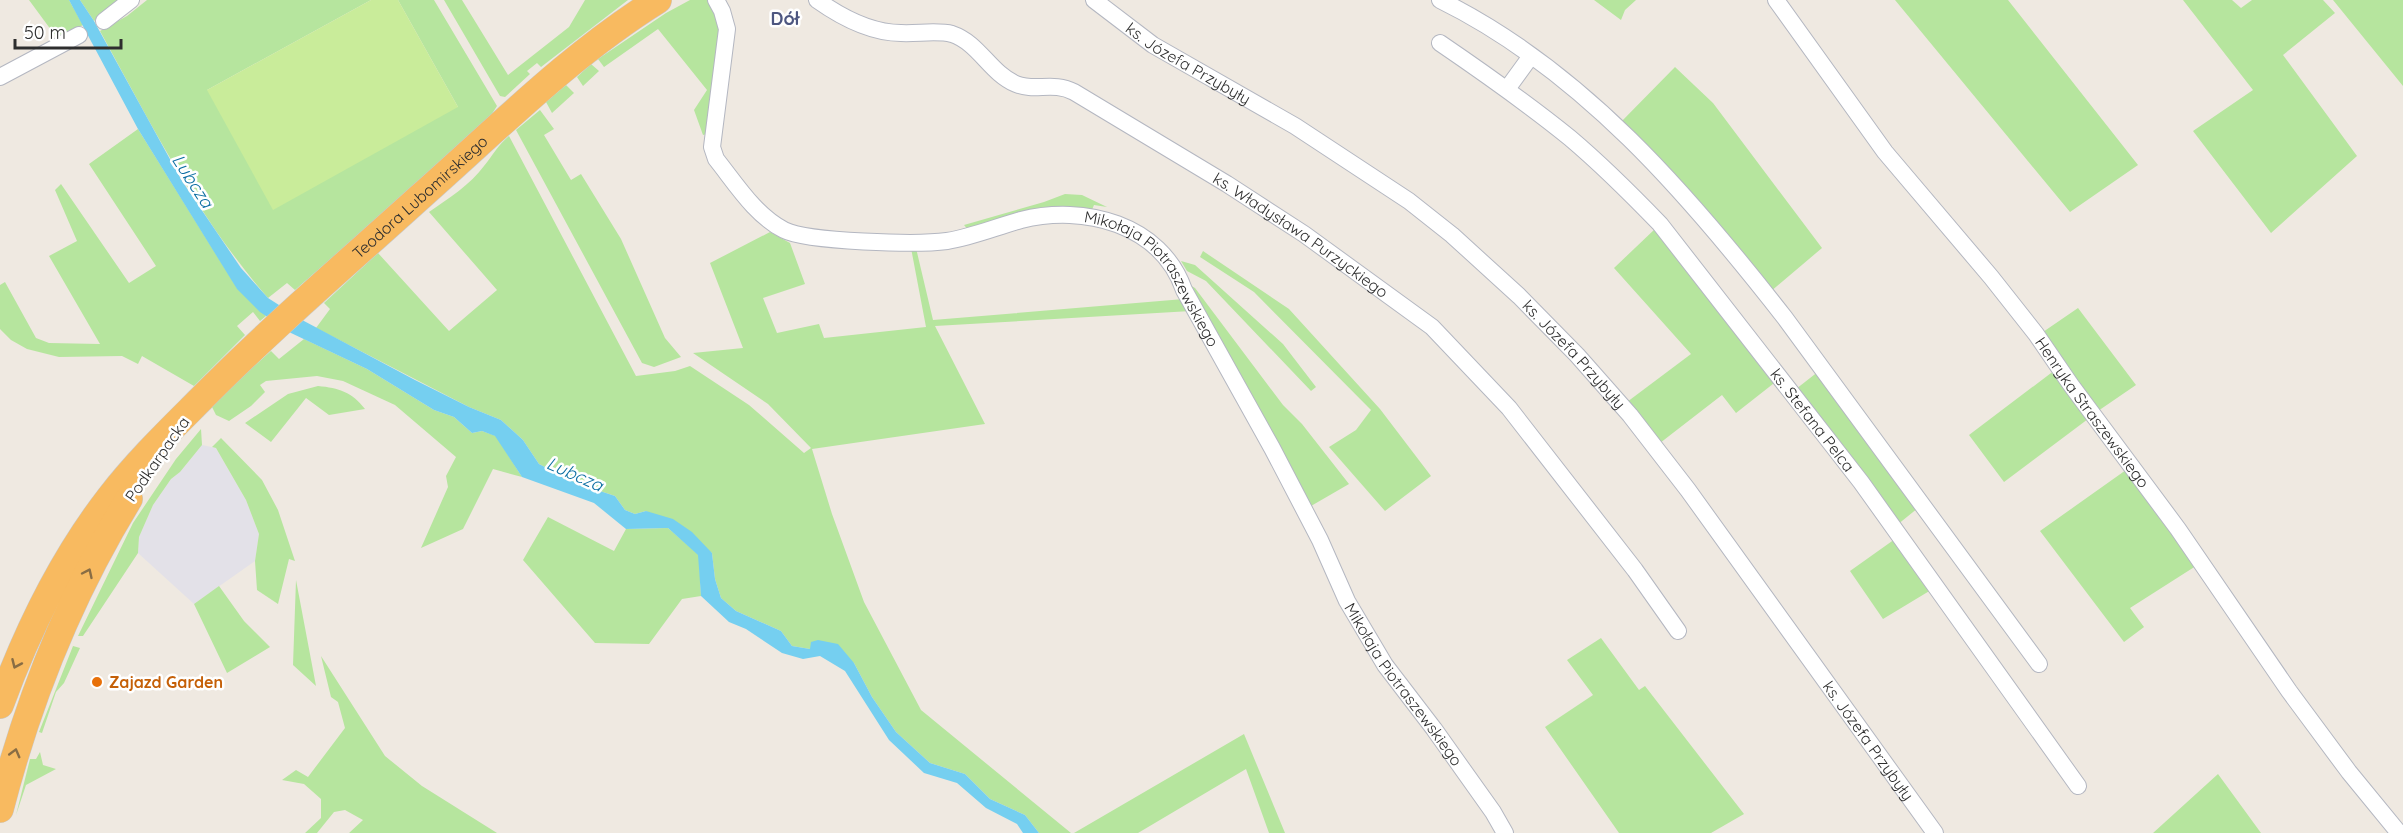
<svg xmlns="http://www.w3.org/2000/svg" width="2403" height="833" font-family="Quicksand,sans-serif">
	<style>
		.industrial { fill: #e3e1e8 }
		.green { fill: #b6e59e }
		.pitch { fill: #c9ec9a }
		.water { fill: #75cff0 }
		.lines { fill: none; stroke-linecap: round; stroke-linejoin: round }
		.minor-casing { stroke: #b4b7c1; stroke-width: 18 }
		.trunk-casing { stroke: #c9c9c9; stroke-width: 28 }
		.minor { stroke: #fff; stroke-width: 16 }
		.trunk { stroke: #f8ba60; stroke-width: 27 }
		.oneway { stroke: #896d44 }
		.food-dot { fill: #e8710a; stroke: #fff; stroke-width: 2 }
		.labels { text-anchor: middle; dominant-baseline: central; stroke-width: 5; stroke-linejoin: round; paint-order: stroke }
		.street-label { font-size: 16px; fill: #2e2e2e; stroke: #fff }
		.food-label { font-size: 16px; font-weight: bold; fill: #c56008; stroke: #fff; text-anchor: start }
		.neighbourhood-label { font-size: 18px; font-weight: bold; fill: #4d5680; stroke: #fff }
		.water-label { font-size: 18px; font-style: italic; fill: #0d6fa3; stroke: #fff }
	</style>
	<rect width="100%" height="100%" fill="#efe9e1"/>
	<path class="industrial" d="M202 445 216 448 246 500 259 534 255 561 194 604 138 553 139 537 153 505 171 479 180 472Z"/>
	<path class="green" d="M29 0H69L83 25 57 38Z
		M80 0H118L94 21Z
		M147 0H371L207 90 458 107 398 0H434L497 106 486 123 295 290 287 283 268 298C198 218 151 124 100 31L127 16Z
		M444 0H462L508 75 569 27 585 0H628L541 67 537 63 527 71 530 74 505 97 500 96Z
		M690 0H709L722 29 707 134 703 135 694 110 707 90 658 29 604 67 598 59 666 13Z
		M1594 0H1636L1625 10 1621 20Z
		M1895 0H2008L2138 165 2070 212Z
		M2183 0H2232L2241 8 2252 0H2323L2335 13 2283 55 2357 156 2271 233 2193 131 2253 90Z
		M2333 0H2403V86Z
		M591 64 599 71 583 86 577 77Z
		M1675 67 1713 103 1822 248 1770 292 1620 123Z
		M566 85 574 93 552 113 546 102Z
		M540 110 554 129 544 135 571 180 581 174 621 239 665 338 681 357 654 367 642 363 516 130Z
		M138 129 237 288 266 316 260 321 253 312 237 326 245 335 194 386 142 356 138 364 122 356 59 357 27 349 11 340 0 329V285L5 282 36 338 49 343 100 344 49 256 77 241 55 190 61 184 129 283 156 266 89 164Z
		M509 136 636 376 675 371 690 366 749 405 804 453 811 448 768 404 693 353 743 348 710 263 770 232 790 243 805 284 763 298 777 333 819 324 824 338 926 327 911 248H916L933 320 1184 299 1191 311 935 326 985 424 812 449 832 514 864 602 921 710 1071 833H1039L1025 815 990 799 965 774 930 763 896 732 872 697 854 663 810 649 792 646 781 631 736 611 721 598 715 579 712 553 646 511 635 514 625 510 615 496 576 483 539 464 523 440 501 420 469 407 316 328 330 309 324 303 378 253 449 331 497 290 429 212C448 199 471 184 484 166 493 155 498 145 509 136Z
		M1065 194 1082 195 1107 207 1094 205 1091 212 969 231 964 225 1044 202Z
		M1656 228 1778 380 1736 413 1722 395 1660 443 1627 402 1691 354 1614 268Z
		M1203 251 1289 309 1380 409 1431 476 1385 511 1329 447 1356 430 1371 410 1254 292 1200 257Z
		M1181 261 1195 265 1283 344 1316 387 1311 391 1206 281 1187 271Z
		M1186 283 1195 288 1283 405 1302 424 1349 484 1311 506Z
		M2078 308 2136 385 2098 411 2043 332Z
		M304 339 367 369 434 410 454 417 472 433 482 431 496 436 522 477 493 469 463 529 421 548 448 487 446 476 456 457 395 405 343 381 317 376 266 381 260 385 265 392 251 406 229 421 216 415 212 407 225 392 271 351 279 359Z
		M2055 370 2088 419 2004 482 1969 435Z
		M1819 371 1918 508 1897 525 1796 389Z
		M318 386C339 388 352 392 365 409L329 415 306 398 271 442 245 423 288 394Z
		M201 429 202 445 180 472 171 479 153 505 139 537 138 553 83 636H78L133 523 176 459Z
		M221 438 262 480 278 510 295 561 289 559 278 604 257 590 255 561 259 534 246 500 216 448 212 447Z
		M2126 470 2199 564 2130 608 2144 627 2124 642 2040 531Z
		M548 517 614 551 626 529 668 528 699 555 701 596 682 599 649 644 595 643 523 560Z
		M1895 539 1931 590 1883 619 1850 571Z
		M296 580 316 686 293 665Z
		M219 586 244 621 270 647 227 673 194 604Z
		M1601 638 1639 690 1645 686 1744 814 1711 833H1619L1545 727 1593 695 1567 660Z
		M73 646 80 648 64 683 56 692 42 733 39 732Z
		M321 656 385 756 422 786 497 833H349L363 820 345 810 334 812 317 833H305L321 818V799L304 784 282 780 296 770 308 777 345 728 338 702 331 697Z
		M1244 734 1285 833H1269L1246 769 1138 833H1074Z
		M40 752 43 765 56 769 26 785 16 815 30 759H36Z
		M2218 774 2261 833H2153Z"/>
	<path class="pitch" d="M371 0H398L458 107 273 210 207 90Z"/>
	<path class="water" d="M69 0H80L94 21 182 181 241 268 268 298 304 321 415 380 469 407 501 420 523 440 539 464 576 483 615 496 625 510 635 514 646 511 673 519 692 532 712 553 715 579 721 598 736 611 781 631 792 646 810 649 811 642 818 640 838 644 854 663 872 697 896 732 930 763 965 774 990 799 1025 815 1039 833H1023L1017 824 986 808 957 783 924 773 889 740 845 671 820 656 803 659 782 653 746 629 729 622 701 596 698 555 668 528 626 529 594 503 522 477 495 436 482 431 472 433 454 417 434 410 367 369 291 333 260 312 237 289 138 129Z"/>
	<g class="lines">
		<g class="minor-casing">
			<g id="minor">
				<path id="s1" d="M716 0 722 11 727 29 712 147 716 159C736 184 755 215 784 230 808 242 918 245 947 241 972 237 996 227 1021 220 1084 204 1161 224 1184 290L1272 448 1320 540 1347 601 1385 665 1434 729 1493 812 1505 833"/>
				<path id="s2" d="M817 0C841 17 871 33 901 33 917 34 937 30 952 34 979 43 990 73 1016 84 1035 92 1053 81 1074 92L1227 184 1304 234 1432 327 1509 408 1635 570 1678 631"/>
				<path id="s3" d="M1094 0 1153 45 1295 126 1409 201 1452 235 1519 296 1577 355 1630 415 1688 490 1935 833"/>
				<path d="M1440 0C1582 70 1689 195 1785 318L2039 664"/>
				<path id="s4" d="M1776 0 1885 152 1991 277 2036 334 2071 385 2178 529 2289 691 2349 772 2399 833"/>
				<path d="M104 21 131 0"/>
				<path id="s5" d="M1440 43C1484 73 1528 104 1570 138 1602 165 1631 194 1660 224L1861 482 2078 786"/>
				<path d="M0 77 79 35"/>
				<path d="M1507 89 1531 56"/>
			</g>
		</g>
		<g class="trunk-casing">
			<g id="trunk">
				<path id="s6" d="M0 705C27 631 62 559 110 497 137 462 168 432 200 400 270 329 346 264 420 197 497 129 571 54 658 0"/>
				<path d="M0 809C28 701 70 595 129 499"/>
			</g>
		</g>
		<use href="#minor" class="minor"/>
		<use href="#trunk" class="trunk"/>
	</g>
	<defs><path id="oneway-chevron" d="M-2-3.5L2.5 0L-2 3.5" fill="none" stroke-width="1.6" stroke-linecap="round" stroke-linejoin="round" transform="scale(1.5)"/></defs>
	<g class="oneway">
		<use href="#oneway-chevron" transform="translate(88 573) rotate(-65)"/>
		<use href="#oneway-chevron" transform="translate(16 664) rotate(114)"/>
		<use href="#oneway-chevron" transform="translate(15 753) rotate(-75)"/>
	</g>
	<circle class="food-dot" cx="97" cy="682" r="6"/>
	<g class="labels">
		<g class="street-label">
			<text stroke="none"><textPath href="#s3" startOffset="114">ks. Józefa Przybyły</textPath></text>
			<text stroke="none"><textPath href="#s6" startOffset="668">Teodora Lubomirskiego</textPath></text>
			<text stroke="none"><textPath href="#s2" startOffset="552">ks. Władysława Purzyckiego</textPath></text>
			<text stroke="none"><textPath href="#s1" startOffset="664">Mikołaja Piotraszewskiego</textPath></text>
			<text stroke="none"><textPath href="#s3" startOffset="600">ks. Józefa Przybyły</textPath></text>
			<text stroke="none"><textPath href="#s4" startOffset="520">Henryka Straszewskiego</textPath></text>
			<text stroke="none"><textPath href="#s5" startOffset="534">ks. Stefana Pelca</textPath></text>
			<text transform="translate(157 459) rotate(-55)">Podkarpacka</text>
			<text stroke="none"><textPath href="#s1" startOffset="1150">Mikołaja Piotraszewskiego</textPath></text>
			<text stroke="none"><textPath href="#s3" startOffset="1086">ks. Józefa Przybyły</textPath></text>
		</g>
		<g class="food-label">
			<text x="109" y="682">Zajazd Garden</text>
		</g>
		<g class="neighbourhood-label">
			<text x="785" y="18">Dół</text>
		</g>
		<g class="water-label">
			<text transform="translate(193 181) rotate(57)">Lubcza</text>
			<text transform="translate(575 474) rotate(24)">Lubcza</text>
		</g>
	</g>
	<path d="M15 39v9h106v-9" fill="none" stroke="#2e2e2e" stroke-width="3"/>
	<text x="24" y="39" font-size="18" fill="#2e2e2e" stroke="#ffffff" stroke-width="4.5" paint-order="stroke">50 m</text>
</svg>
